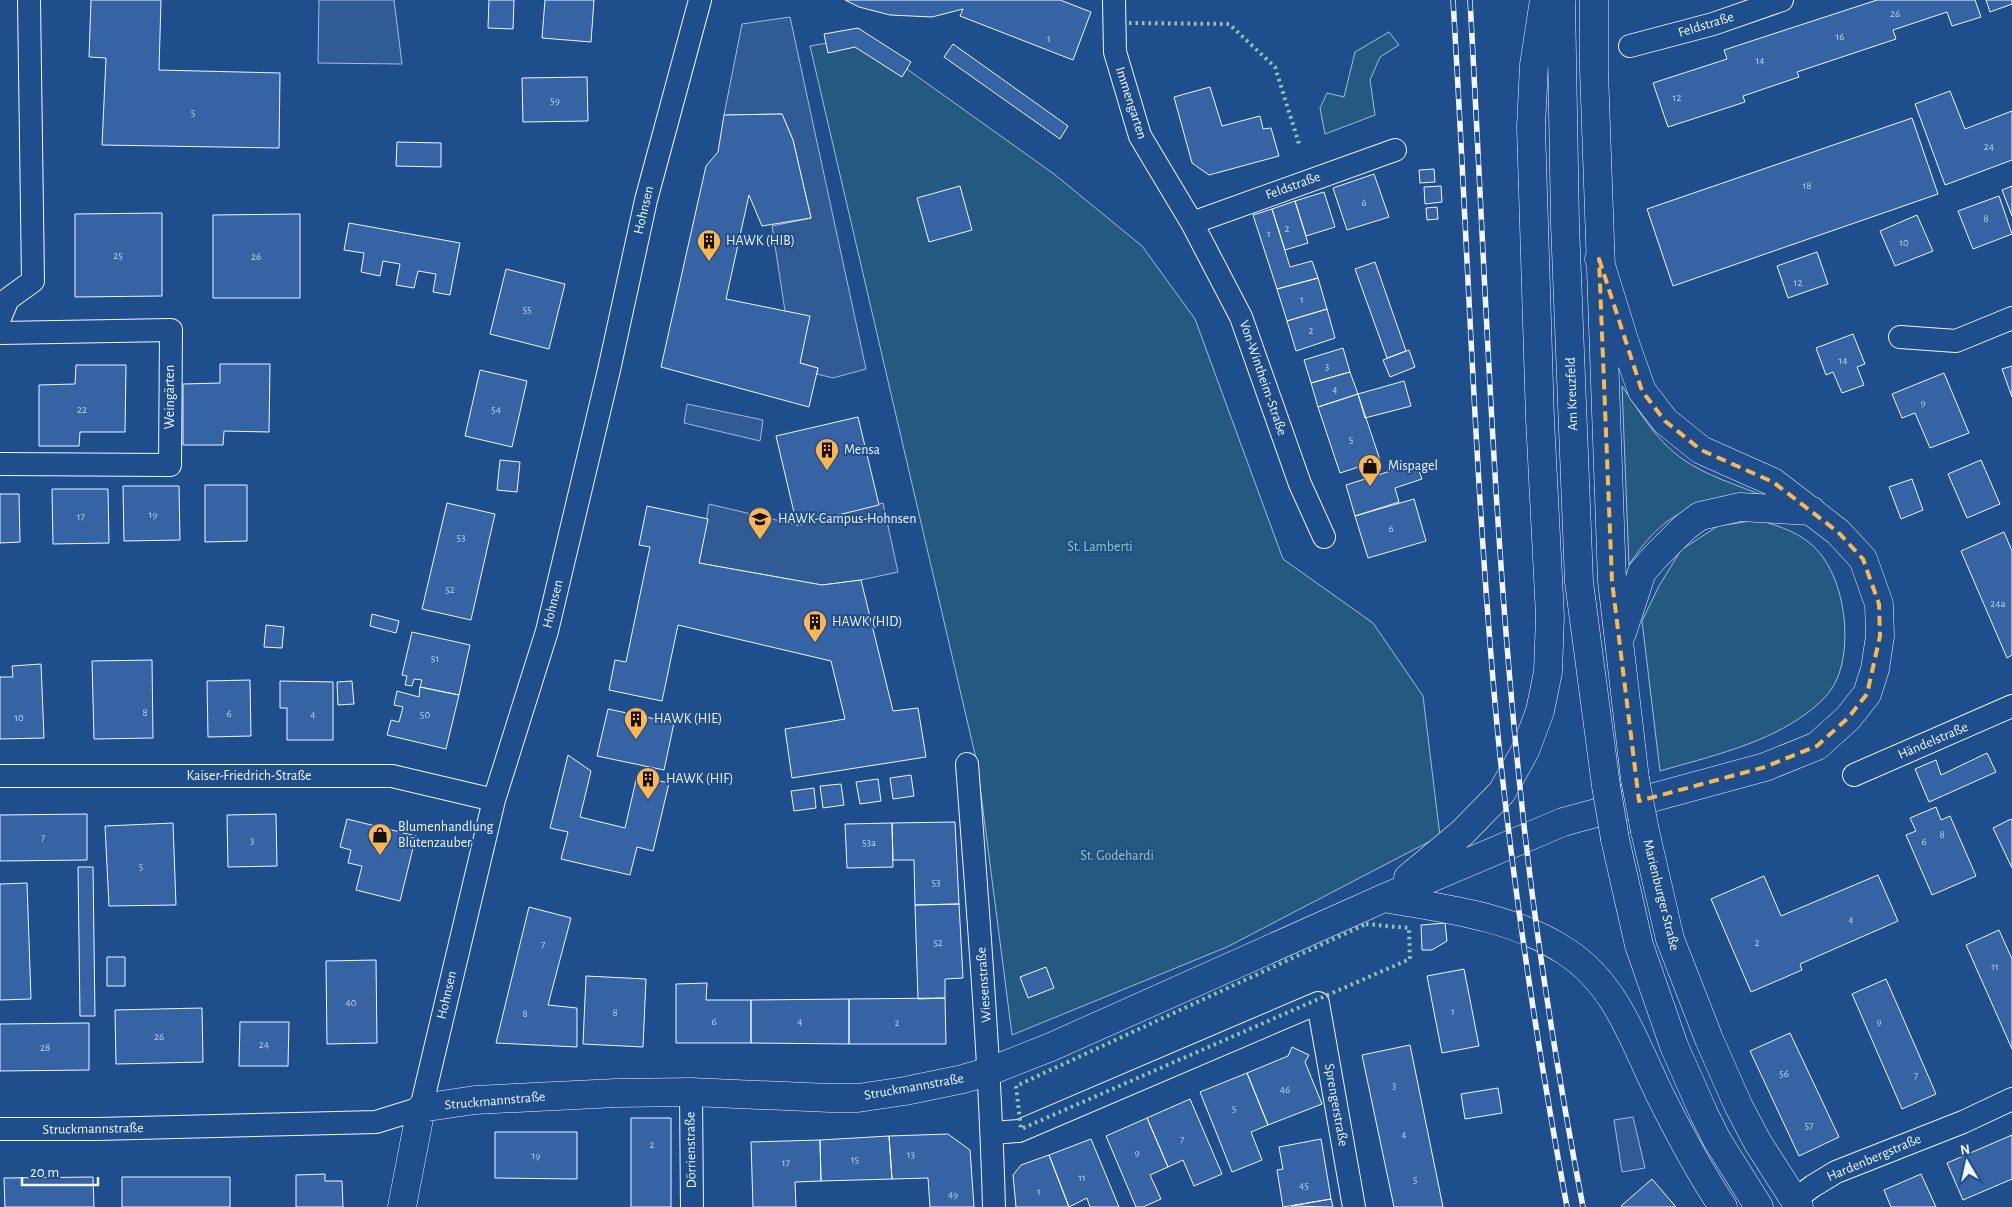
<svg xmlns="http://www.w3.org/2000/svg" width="2012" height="1207" font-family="'Alegreya Sans',sans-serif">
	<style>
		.green { fill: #245a82; stroke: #a8bbd7 }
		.parking { fill: #305b95; stroke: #a8bbd7 }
		.building { fill: #3563a3; stroke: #f2f6ff }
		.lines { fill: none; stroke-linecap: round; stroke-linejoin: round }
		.minor-casing { stroke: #f2f6ff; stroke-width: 24 }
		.secondary-casing { stroke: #f2f6ff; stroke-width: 29 }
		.minor { stroke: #1f4e8c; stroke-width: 22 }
		.secondary { stroke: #1f4e8c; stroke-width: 28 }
		.rail-casing { stroke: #f2f6ff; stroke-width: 5.5 }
		.rail { stroke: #1f4e8c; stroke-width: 4; stroke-dasharray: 11; stroke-linecap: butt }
		.secondary-bridge-casing { stroke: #f2f6ff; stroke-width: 29; stroke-linecap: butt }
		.secondary-bridge { stroke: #1f4e8c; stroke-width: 28 }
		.hedge { stroke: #97c8a6; stroke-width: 4; stroke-dasharray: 2.5 4; stroke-linecap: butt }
		.marked { fill: none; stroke: #ffb74d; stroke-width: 4; stroke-dasharray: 10 6; stroke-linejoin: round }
		.labels { text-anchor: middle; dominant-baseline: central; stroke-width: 4; stroke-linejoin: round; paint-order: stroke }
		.number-label { font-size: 11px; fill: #c3d1e8 }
		.street-label { font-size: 14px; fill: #f2f6ff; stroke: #1f4e8c }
		.poi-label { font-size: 14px; fill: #f2f6ff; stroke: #1f4e8c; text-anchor: start }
		.park-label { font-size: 14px; fill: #97c8a6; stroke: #1f4e8c }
	</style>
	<rect width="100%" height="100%" fill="#1f4e8c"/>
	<path class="green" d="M1389 32 1399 45 1380 57 1370 80 1375 115 1325 134 1320 108 1327 93 1344 97 1355 52Z
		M862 37 1054 174 1142 246 1195 319 1283 559 1373 623 1423 696 1440 836 1227 947 1012 1035 977 763 810 46Z
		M1622 386C1639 411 1656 440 1681 458 1706 476 1738 485 1766 497 1742 501 1716 503 1692 509 1664 517 1644 542 1629 565Z
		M1757 520C1781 526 1807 535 1822 556 1845 586 1852 644 1837 679 1831 693 1819 704 1807 713 1766 744 1708 757 1660 771L1642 621 1659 586 1681 550 1718 526Z"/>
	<path class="parking" d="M319 0H394L402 64 318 63Z
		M790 17 866 369 833 378 817 374 818 368 800 363 809 317 785 311 772 226 811 218 793 140 782 114 724 115 742 24Z
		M687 404 763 420 760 441 684 423Z
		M883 503 898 572 861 580 822 585 699 563 709 504 797 525Z
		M1633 1117 1645 1168 1622 1172 1614 1120Z"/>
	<path class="building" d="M91 0H161L159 70 280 73 279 148 102 145 106 58 89 57Z
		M489 0H514L513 29 488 28Z
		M545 0H594L591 42 542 38Z
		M845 0H1060L1091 12 1073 60 960 16 963 9 932 17 890 15 859 7Z
		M1877 0H1975L1981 17 1952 26 1947 12 1893 30 1896 39 1797 72 1799 77 1743 96 1745 102 1668 127 1653 83 1727 59 1724 50Z
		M1986 0H2012V4L1990 12Z
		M858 28 911 62 902 77 855 47 828 53 824 34Z
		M953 44 1068 126 1060 139 944 57Z
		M587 77 588 121 523 122 522 78Z
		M1210 87 1222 126 1260 116 1263 129 1271 128 1279 156 1209 175 1192 163 1174 97Z
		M1950 91 1965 129 2012 111V160L1945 185 1915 104Z
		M782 114 793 140 811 218 762 226 749 195 726 299 810 316 800 363 818 368 809 407 661 367 706 166 718 152 724 115Z
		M1912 118 1938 194 1673 286 1647 209Z
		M397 142 441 143V167L396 166Z
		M1434 169 1435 182 1420 183 1419 170Z
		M1374 174 1389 217 1347 230 1333 188Z
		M960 186 972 230 929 242 917 198Z
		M1441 186 1442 202 1425 204 1424 187Z
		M2012 186V216L2002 190Z
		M1324 192 1335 227 1306 236 1295 201Z
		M1999 196 2012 234 1973 249 1958 211Z
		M1295 201 1308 243 1285 250 1272 209Z
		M1437 207 1438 219 1427 220 1426 208Z
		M1272 209 1290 267 1312 261 1318 278 1277 289 1253 215Z
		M162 213V296L75 297V214Z
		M300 214V298H213V215Z
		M1917 215 1933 251 1895 266 1880 231Z
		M349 223 460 243 450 295 433 292 436 274 418 271 414 288 396 285 400 264 383 261 380 276 361 272 364 253 344 250Z
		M1817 252 1828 284 1788 298 1777 266Z
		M1375 262 1406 351 1387 358 1355 269Z
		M506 269 565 284 549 349 490 334Z
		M1318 278 1327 309 1287 321 1277 289Z
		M1327 309 1335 338 1296 351 1287 321Z
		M1853 334 1865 364 1857 367 1864 385 1842 393 1833 372 1826 375 1816 348Z
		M1343 348 1350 372 1311 383 1304 360Z
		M1409 350 1415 367 1390 377 1383 360Z
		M220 364H270L269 432 224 431 223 445H183V384L220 383Z
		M76 365H126L125 432H80L79 446H39V385L75 384Z
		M2012 366V397L2002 369Z
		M480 370 527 381 512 447 465 436Z
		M1350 372 1358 394 1318 407 1311 383Z
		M1944 373 1969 433 1930 448 1915 413 1902 418 1892 394Z
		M1404 381 1411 406 1365 418 1358 394Z
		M1358 394 1380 460 1340 473 1318 407Z
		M858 417 879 505 797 525 776 436Z
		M500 460 520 462 517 492 497 490Z
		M1981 460 2000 504 1967 518 1948 474Z
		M1416 463 1422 479 1395 488 1399 502 1355 516 1346 485Z
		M1912 479 1923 510 1901 519 1889 487Z
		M205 485H247V541L205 542Z
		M123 486H179L180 540 124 541Z
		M52 489H108L109 543 53 544Z
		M0 494H19L20 542 0 543Z
		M1414 499 1426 541 1368 558 1355 516Z
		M447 503 495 514 471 620 422 609Z
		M647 506 708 519 699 563 822 585 861 580 893 711 918 708 926 757 792 778 785 729 845 719 831 661 678 625 662 701 609 690 615 660 626 662 650 547 639 545Z
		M2004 532 2012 551V655L2007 658 1961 551Z
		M372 614 399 621 396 633 370 626Z
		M266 625 284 627 282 648 264 647Z
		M412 632 470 645 459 695 420 687 422 680 414 679 412 686 405 685 407 676 402 675Z
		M152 660 153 738 94 739 92 661Z
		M41 664 44 738 0 739V677H13L12 666Z
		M250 680 251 736 208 737 207 681Z
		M280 681 333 682V740H287V708H280Z
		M352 681 354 704 338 705 337 682Z
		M420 687 459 695 446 749 387 735 391 720 399 722 403 707 394 705 397 691 419 697Z
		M608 709 674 723 664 770 597 756Z
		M1987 753 1996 772 1929 802 1915 769 1936 760 1941 775Z
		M568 755 591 771 580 817 625 828 637 776 669 783 653 851 637 847 630 875 561 859 568 832 550 828Z
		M911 775 914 796 893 799 890 778Z
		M878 779 881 801 860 804 856 782Z
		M841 784 844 805 823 808 820 786Z
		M814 788 816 808 794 811 791 791Z
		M1936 807 1941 820 1950 816 1976 876 1932 895 1906 835 1916 831 1910 818Z
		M87 814V860L0 861V815Z
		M276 814 277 866 228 867 227 815Z
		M347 819 416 836 400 901 356 890 362 866 348 863 351 850 340 847Z
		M2011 819 2012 821V868L1993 828Z
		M955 822 959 904 915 905 914 860H893L892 823Z
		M173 823 176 905 109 906 105 826Z
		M892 823 893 867 847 868 845 824Z
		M78 867H93L95 1016H80Z
		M1878 875 1898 921 1800 964 1802 970 1751 992 1711 899 1764 876 1781 916Z
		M27 883 31 999 0 1000V884Z
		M959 904 963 978 945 979V998L918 999 915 905Z
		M529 907 571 918 548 1005 577 1008V1047L496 1043Z
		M1445 923 1447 941 1432 950H1422L1421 925Z
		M1999 930 2012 959V1049L1966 945Z
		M107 957H125V986H107Z
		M376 960 377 1043 327 1044 326 961Z
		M1046 967 1054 988 1028 998 1020 977Z
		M1464 969 1479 1046 1442 1053 1427 976Z
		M586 976 646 979 643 1047 583 1044Z
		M1886 979 1936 1094 1902 1109 1852 994Z
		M707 983 706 1000H751V1043H676V984Z
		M945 998 946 1044H849V999Z
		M849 999V1044L751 1043V1000Z
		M202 1008 203 1062 116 1064 115 1010Z
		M240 1022H289L288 1066H239Z
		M89 1023V1070L0 1071V1024Z
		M1790 1033 1839 1137 1799 1156 1750 1051Z
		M1410 1045 1443 1207H1394L1362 1055Z
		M1292 1047 1309 1055 1305 1062 1322 1104 1268 1125 1247 1073 1288 1056Z
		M1247 1073 1268 1125 1251 1132 1262 1160 1232 1172 1200 1092Z
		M1498 1088 1502 1113 1465 1119 1461 1094Z
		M1190 1099 1222 1174 1194 1186 1183 1160 1168 1167 1147 1118Z
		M631 1118H671V1207H631Z
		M1147 1118 1168 1167 1150 1175 1161 1199 1143 1207H1136L1106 1136Z
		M495 1132H577V1179L495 1178Z
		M948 1134 970 1150 974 1207H930L928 1178 892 1179 889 1136Z
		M2012 1135V1179L1963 1200 1947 1163Z
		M889 1136 892 1179 821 1181 820 1140Z
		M1091 1139 1119 1207H1090L1087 1198 1069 1207 1049 1155Z
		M1321 1139 1331 1199 1283 1207 1277 1170 1283 1169 1279 1147Z
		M820 1140 821 1181 795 1182 796 1207H753L751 1142Z
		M1049 1155 1069 1207H1016L1013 1175 1021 1165Z
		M325 1174V1181H342L343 1207H296V1175Z
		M1921 1174 1936 1207H1891L1884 1190Z
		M93 1177 94 1207H5L4 1178Z
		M122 1177H230V1207H122Z
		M1652 1179 1676 1207H1622L1621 1206Z
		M1331 1199 1333 1207 1291 1206Z"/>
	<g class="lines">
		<g class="minor-casing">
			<path id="minor" d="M1114 0 1115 52 1140 136 1192 223 1241 317 1300 484 1324 537
				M1630 46 1713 24 1782 0
				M1192 223 1395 150
				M0 318 8 299 33 281 29 0
				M0 333 171 330 170 465 0 464
				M1900 337 1956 341 2012 318
				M967 764C978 912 990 1059 994 1207
				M1854 775 2012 706
				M0 776H392L494 800
				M691 1092 692 1207
				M0 1129H97L376 1122 421 1108 494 800 547 631 609 370 646 200 700 0
				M992 1133 1019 1131 1318 1003 1354 1207
				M1794 1200 1813 1186 1836 1172 1963 1122 2012 1099"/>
		</g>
		<g class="secondary-casing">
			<path id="secondary" d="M1561 0 1565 224 1579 582 1606 786
				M1594 0V70L1612 581 1635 779
				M1622 633 1642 572 1656 556 1685 527 1700 516 1740 507 1812 511
				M1645 831 1670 939 1709 1039 1738 1105 1758 1143 1799 1207
				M1615 839 1639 945 1674 1046 1704 1114 1717 1140 1759 1207
				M1408 878 1462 833 1502 792 1525 751 1540 711 1548 672 1550 616 1540 419 1531 127 1534 65 1544 0
				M1384 898C1445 909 1512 916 1565 951 1617 984 1634 1042 1660 1095 1679 1133 1699 1171 1723 1207
				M402 1207 421 1108 475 1100 616 1093 691 1092 830 1098H858L905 1091 963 1079 990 1071 1051 1047 1384 898 1563 822 1765 767 1817 746 1848 718 1867 694 1875 669 1880 636 1879 604 1863 559 1838 532 1773 482 1701 450 1665 421 1642 391 1625 343 1599 259"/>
		</g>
		<use href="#minor" class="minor"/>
		<use href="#secondary" class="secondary"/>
		<g class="rail-casing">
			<path id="rail" d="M1453 0C1468 245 1475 492 1498 736 1514 894 1538 1051 1567 1207
				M1470 0C1485 266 1493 532 1521 797 1535 935 1557 1071 1583 1207"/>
		</g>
		<use href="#rail" class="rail"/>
		<g class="secondary-bridge-casing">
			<path id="secondary-bridge" d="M1635 779 1645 831
				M1606 786 1615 839"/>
		</g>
		<use href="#secondary-bridge" class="secondary-bridge"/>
		<path class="hedge" d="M1129 23 1229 24 1275 67 1300 147
			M1366 924 1409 928 1410 959 1021 1129 1016 1086Z"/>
	</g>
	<path class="marked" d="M1599 259 1642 391 1665 421 1701 450 1773 482 1838 532 1863 559 1879 604 1880 636 1867 694 1848 718 1817 746 1765 767 1639 801 1612 581Z"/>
	<defs>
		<g id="building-pin" transform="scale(1.25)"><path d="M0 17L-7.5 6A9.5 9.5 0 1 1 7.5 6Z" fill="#ffb74d" stroke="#1f4e8c"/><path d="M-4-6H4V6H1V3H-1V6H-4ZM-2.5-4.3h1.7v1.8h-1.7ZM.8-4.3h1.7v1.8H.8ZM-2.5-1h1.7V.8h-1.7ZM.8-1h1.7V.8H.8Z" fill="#111"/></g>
		<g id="shop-pin" transform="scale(1.25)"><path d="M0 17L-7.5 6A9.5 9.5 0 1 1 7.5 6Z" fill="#ffb74d" stroke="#1f4e8c"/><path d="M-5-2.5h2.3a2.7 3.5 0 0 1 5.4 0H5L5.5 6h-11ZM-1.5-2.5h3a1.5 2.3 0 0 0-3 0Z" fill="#111"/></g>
		<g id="university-pin" transform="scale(1.25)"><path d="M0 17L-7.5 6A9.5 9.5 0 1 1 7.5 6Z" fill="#ffb74d" stroke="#1f4e8c"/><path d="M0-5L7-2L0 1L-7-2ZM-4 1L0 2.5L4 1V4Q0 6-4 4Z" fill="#111"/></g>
	</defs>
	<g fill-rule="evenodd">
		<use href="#building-pin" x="709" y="241"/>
		<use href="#building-pin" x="827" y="450"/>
		<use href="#shop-pin" x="1370" y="466"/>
		<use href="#university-pin" x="760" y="519"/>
		<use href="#building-pin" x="815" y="622"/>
		<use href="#building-pin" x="636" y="719"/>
		<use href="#building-pin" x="648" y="779"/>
		<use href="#shop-pin" x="380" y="835"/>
	</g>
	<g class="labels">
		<g class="number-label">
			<text x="1895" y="13">26</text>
			<text x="1840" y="36">16</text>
			<text x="1049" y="38">1</text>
			<text x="1760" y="60">14</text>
			<text x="1677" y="97">12</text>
			<text x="555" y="100">59</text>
			<text x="193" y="112">5</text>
			<text x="1989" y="146">24</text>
			<text x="1807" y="185">18</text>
			<text x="1364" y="202">6</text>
			<text x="1986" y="218">8</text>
			<text x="1287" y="228">2</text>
			<text x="1269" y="233">1</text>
			<text x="1904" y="242">10</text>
			<text x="118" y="255">25</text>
			<text x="256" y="256">26</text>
			<text x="1798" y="282">12</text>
			<text x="1302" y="299">1</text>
			<text x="527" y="309">55</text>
			<text x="1311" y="330">2</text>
			<text x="1843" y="360">14</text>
			<text x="1327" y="366">3</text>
			<text x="1335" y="389">4</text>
			<text x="1923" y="402">9</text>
			<text x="82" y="409">22</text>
			<text x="496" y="409">54</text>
			<text x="1351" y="439">5</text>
			<text x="153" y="514">19</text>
			<text x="81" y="516">17</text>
			<text x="1391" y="528">6</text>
			<text x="461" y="537">53</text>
			<text x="450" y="589">52</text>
			<text x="1998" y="603">24a</text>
			<text x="435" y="658">51</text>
			<text x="145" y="712">8</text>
			<text x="229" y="713">6</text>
			<text x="313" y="714">4</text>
			<text x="425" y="714">50</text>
			<text x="19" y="717">10</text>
			<text x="1942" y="834">8</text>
			<text x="43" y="837">7</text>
			<text x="252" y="840">3</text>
			<text x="1924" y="841">6</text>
			<text x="869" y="842">53a</text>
			<text x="141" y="866">5</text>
			<text x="936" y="882">53</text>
			<text x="1851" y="919">4</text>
			<text x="938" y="942">52</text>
			<text x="1757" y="942">2</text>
			<text x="543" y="944">7</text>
			<text x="1995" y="966">11</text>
			<text x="351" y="1002">40</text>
			<text x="1453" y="1011">1</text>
			<text x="615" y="1012">8</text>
			<text x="525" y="1013">8</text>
			<text x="714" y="1021">6</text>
			<text x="800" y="1021">4</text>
			<text x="1879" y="1021">9</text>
			<text x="897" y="1022">2</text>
			<text x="159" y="1036">26</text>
			<text x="264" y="1044">24</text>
			<text x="45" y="1047">28</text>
			<text x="1784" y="1073">56</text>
			<text x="1916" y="1075">7</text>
			<text x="1394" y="1085">3</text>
			<text x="1285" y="1089">46</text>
			<text x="1234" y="1108">5</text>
			<text x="1809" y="1125">57</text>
			<text x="1404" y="1134">4</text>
			<text x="1182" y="1139">7</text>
			<text x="652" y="1144">2</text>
			<text x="1137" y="1152">9</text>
			<text x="911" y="1154">13</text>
			<text x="536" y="1155">19</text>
			<text x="855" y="1159">15</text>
			<text x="786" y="1162">17</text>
			<text x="1082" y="1177">11</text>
			<text x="1415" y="1179">5</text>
			<text x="1304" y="1185">45</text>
			<text x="1039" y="1191">1</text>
			<text x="953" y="1194">49</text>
		</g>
		<g class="street-label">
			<text transform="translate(1706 25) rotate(-17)">Feldstraße</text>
			<text transform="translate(1131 103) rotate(72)">Immengarten</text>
			<text transform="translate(1293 186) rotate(-20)">Feldstraße</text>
			<text transform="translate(644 210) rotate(-77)">Hohnsen</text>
			<text transform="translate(1263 378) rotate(71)">Von-Wintheim-Straße</text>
			<text transform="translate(1572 394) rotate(-92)">Am Kreuzfeld</text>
			<text transform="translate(170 397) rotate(-90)">Weingärten</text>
			<text transform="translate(553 604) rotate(-76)">Hohnsen</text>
			<text transform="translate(1933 741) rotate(-23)">Händelstraße</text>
			<text x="249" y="776">Kaiser-Friedrich-Straße</text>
			<text transform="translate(1661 895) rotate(76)">Marienburger Straße</text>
			<text transform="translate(984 985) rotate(-94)">Wiesenstraße</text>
			<text transform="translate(447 995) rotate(-77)">Hohnsen</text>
			<text transform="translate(914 1087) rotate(-10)">Struckmannstraße</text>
			<text transform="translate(495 1101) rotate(-5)">Struckmannstraße</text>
			<text transform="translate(1336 1105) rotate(80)">Sprengerstraße</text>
			<text transform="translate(93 1129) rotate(-1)">Struckmannstraße</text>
			<text transform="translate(691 1150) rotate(-91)">Dörrienstraße</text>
			<text transform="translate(1874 1158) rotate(-23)">Hardenbergstraße</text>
		</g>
		<g class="poi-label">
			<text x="726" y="241">HAWK (HIB)</text>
			<text x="844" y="450">Mensa</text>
			<text x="1388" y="466">Mispagel</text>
			<text x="778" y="519">HAWK-Campus-Hohnsen</text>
			<text x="832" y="622">HAWK (HID)</text>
			<text x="654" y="719">HAWK (HIE)</text>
			<text x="666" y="779">HAWK (HIF)</text>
			<text x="398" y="827">Blumenhandlung<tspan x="398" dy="16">Blütenzauber</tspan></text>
		</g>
		<g class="park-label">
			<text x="1100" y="547">St. Lamberti</text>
			<text x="1117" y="856">St. Godehardi</text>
		</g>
	</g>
	<g transform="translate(1967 1162) rotate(351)" stroke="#1f4e8c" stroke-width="4" paint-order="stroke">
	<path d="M0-4L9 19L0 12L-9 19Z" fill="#f2f6ff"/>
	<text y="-8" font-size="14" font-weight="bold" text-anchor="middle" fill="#f2f6ff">N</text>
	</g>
	<path d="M22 1177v8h76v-8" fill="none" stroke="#f2f6ff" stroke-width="2.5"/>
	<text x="30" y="1177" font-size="15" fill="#f2f6ff" stroke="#1f4e8c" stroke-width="4" paint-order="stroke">20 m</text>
</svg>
